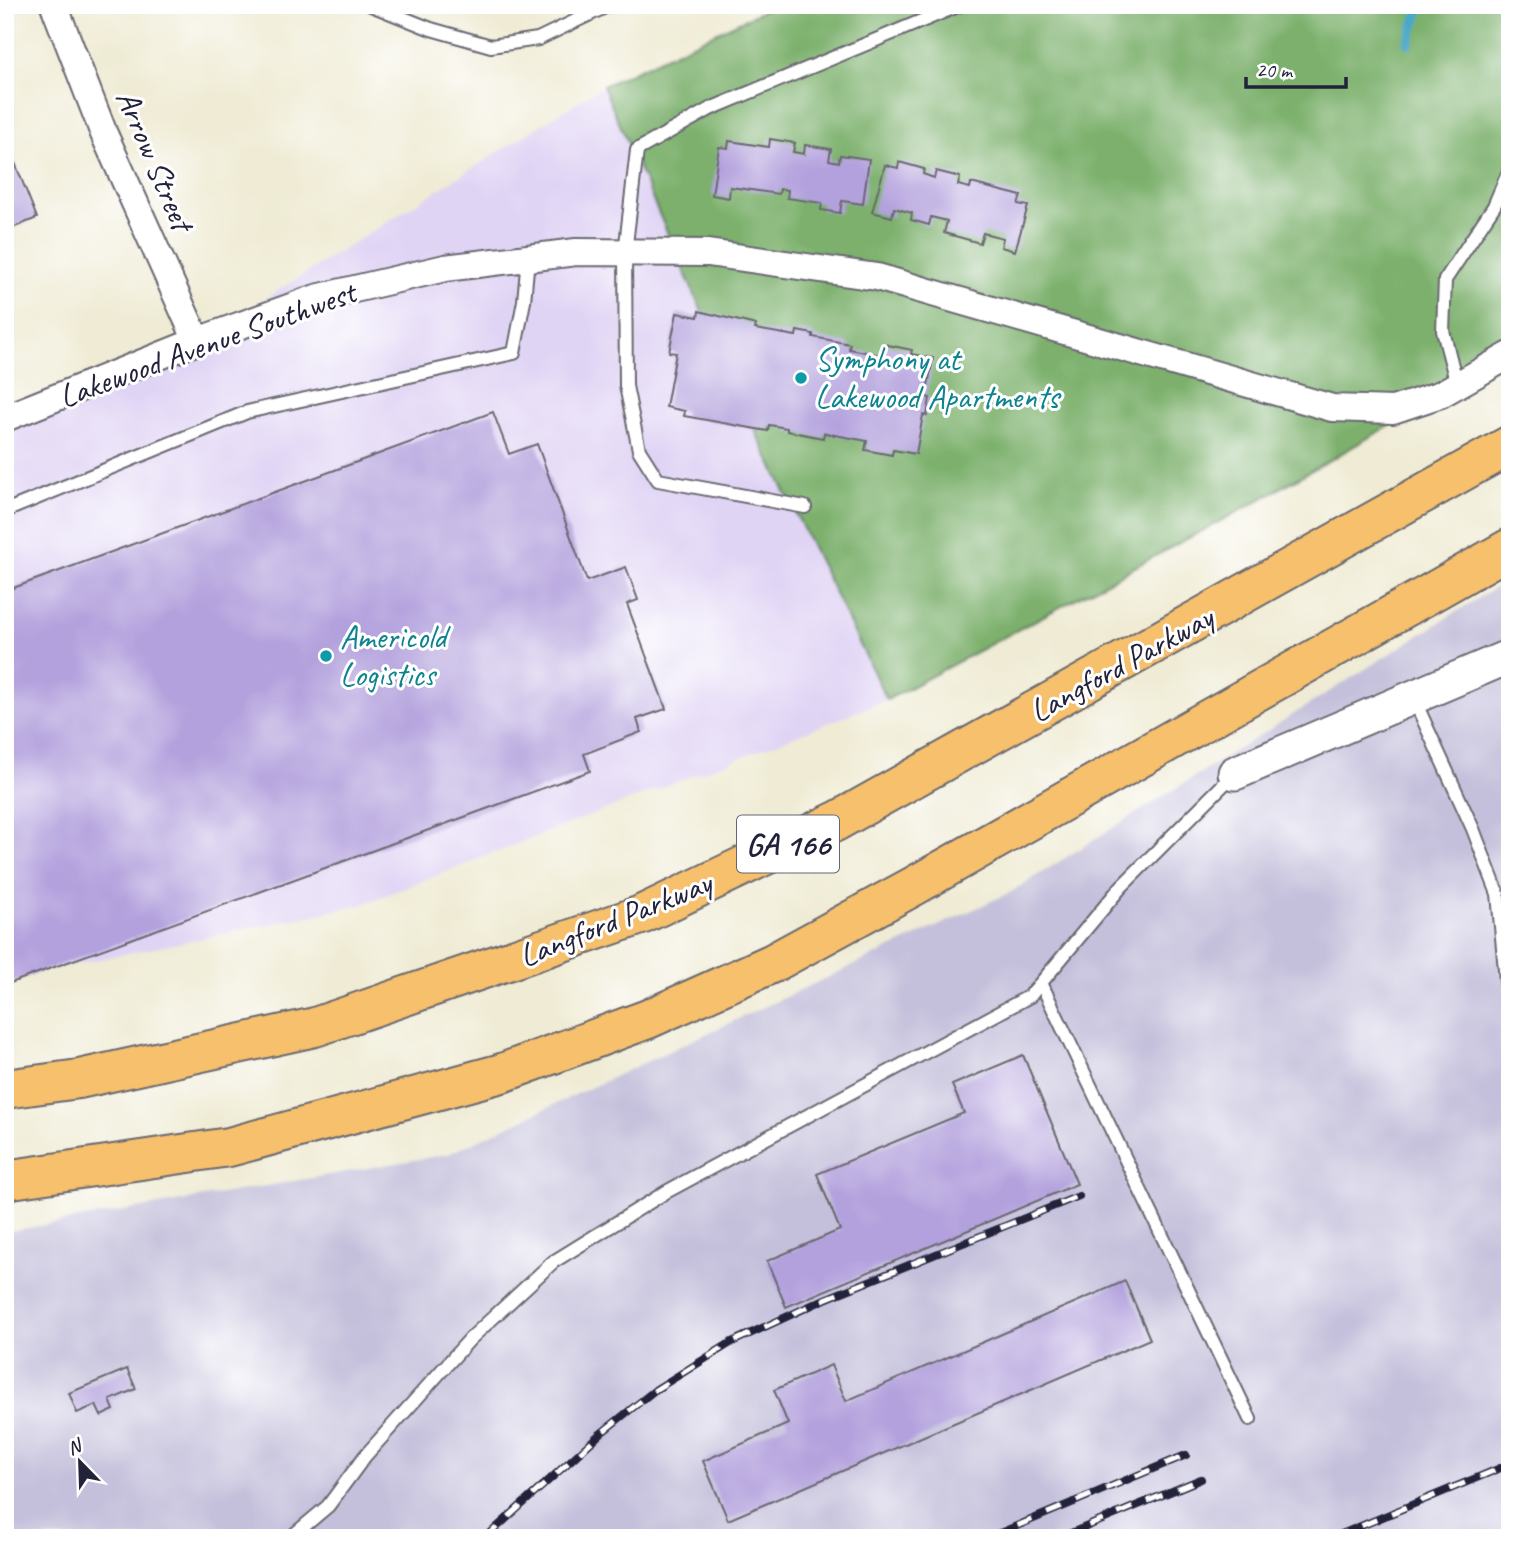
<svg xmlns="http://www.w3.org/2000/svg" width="1515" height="1543" font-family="Caveat,sans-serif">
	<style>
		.built { fill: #e0d4f4 }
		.industrial { fill: #c4c0db }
		.forest { fill: #7bb06c; stroke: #4e6954; stroke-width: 2 }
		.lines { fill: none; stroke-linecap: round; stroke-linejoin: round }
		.stream { stroke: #49a7c8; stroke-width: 10 }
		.building { fill: #b3a1dd }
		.service-casing { stroke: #6a6871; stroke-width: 16 }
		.minor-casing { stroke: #6a6871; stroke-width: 30 }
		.tertiary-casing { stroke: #6a6871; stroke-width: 37 }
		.motorway-casing { stroke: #6a6871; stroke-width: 42 }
		.service { stroke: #fff; stroke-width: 12 }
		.minor { stroke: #fff; stroke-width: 26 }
		.tertiary { stroke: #fff; stroke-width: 33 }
		.motorway { stroke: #f7c06c; stroke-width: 38 }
		.rail-casing { stroke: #22223b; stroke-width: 8 }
		.rail { stroke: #fff; stroke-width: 5; stroke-dasharray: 16; stroke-linecap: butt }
		.culture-dot { fill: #0f9aa8; stroke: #fff; stroke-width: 2.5 }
		.labels { text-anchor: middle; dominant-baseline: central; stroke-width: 6; stroke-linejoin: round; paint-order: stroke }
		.shield { fill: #fff; stroke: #646476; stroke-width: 2 }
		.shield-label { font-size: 32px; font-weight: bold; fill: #22223b }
		.street-label { font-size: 33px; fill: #22223b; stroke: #fff }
		.culture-label { font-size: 33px; fill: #0d838f; stroke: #fff; text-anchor: start }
	</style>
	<rect width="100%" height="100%" fill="#fff"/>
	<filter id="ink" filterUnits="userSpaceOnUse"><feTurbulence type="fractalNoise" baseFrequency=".0143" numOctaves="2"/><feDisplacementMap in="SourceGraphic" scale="14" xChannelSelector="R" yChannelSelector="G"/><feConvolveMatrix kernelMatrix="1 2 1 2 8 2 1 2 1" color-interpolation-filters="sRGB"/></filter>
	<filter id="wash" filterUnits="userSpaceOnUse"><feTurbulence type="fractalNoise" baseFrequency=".00686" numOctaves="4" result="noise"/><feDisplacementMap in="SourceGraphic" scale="28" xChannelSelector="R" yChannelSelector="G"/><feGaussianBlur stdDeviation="1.57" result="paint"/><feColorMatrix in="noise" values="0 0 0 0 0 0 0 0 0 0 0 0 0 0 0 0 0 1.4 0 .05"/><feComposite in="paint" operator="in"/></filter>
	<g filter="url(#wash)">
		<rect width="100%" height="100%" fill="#efebd4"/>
		<path class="built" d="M603 86 746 412 887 700 361 905 5 979V415L201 339Z"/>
		<path class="industrial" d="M1510 578V1538H5V1232L448 1154 1011 892Z"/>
		<path class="forest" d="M775 5H1510V357L1254 503 887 700 746 412 603 86Z"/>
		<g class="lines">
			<path class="stream" d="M1408 43 1421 5"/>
		</g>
		<g id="blocks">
			<path class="building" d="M522 5H548L526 14Z
				M5 138 37 218 5 231Z
				M770 139 795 143 793 152 804 154 805 145 831 149 829 160 839 162 840 155 869 159 863 204 842 201 840 213 821 210 822 203 787 198 788 190 780 189 779 194 730 187 729 198 712 195 719 147 728 148 729 141 769 147Z
				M899 162 924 169 923 174 934 178 936 171 960 177 958 185 970 188 971 183 1021 196 1018 204 1028 206 1015 251 1001 247 1003 238 983 233 980 243 944 233 947 221 931 217 929 225 911 220 912 213 894 208 892 217 872 212 885 165 898 168Z
				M699 311 756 325 755 329 796 336 797 331 813 334V337L850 344 849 349 881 355 883 344 912 350 911 354 933 358 926 397 930 398 927 416 923 415 916 454 893 450 892 455 865 450 867 441 824 433 823 438 787 431V428L769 425 768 431 684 416 685 411 666 407 676 353 669 352 677 313 698 317Z
				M493 412 509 454 537 444 587 581 626 567 638 600 627 604 666 709 637 719 641 732 584 754 590 771 5 985V591Z
				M1023 1055 1077 1184 786 1307 767 1261 840 1230 817 1174 964 1113 952 1085Z
				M1125 1281 1150 1339 728 1520 703 1461 788 1424 774 1390 831 1365 846 1401Z
				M127 1369 136 1389 110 1400 114 1410 101 1416 96 1405 77 1413 69 1393Z"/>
		</g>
	</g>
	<g filter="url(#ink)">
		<use href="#blocks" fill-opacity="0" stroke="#6a6871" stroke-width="2"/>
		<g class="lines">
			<g class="service-casing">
				<path id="service" d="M371 5 431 29 491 46 538 39 609 5
					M1457 385 1443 331 1445 280 1494 206 1510 169
					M805 507 658 480 639 450 626 386 625 253 637 150 710 109 960 5
					M5 511 247 412 514 353 524 301 528 258
					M1413 697 1473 829 1498 894 1507 992 1510 1000
					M1041 983 1250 1419
					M290 1538 328 1506 365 1456 470 1339 553 1262 666 1192 1030 996 1121 887 1235 773"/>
			</g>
			<g class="minor-casing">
				<path id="minor" d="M54 5 104 134 197 341
					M5 418 197 341 316 298 445 268 576 252 708 253 877 277 1332 408 1393 410 1441 394 1510 355"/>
			</g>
			<g class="tertiary-casing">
				<path id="tertiary" d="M1235 773 1510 656"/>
			</g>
			<g class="motorway-casing">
				<path id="motorway" d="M5 1089 79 1079 315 1027 641 915 837 821 1510 445
					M5 1180 229 1147 502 1073 648 1019 773 963 914 886 1510 548"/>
			</g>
			<use href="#service" class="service"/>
			<use href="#minor" class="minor"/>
			<use href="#tertiary" class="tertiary"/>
			<use href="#motorway" class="motorway"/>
			<g class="rail-casing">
				<path id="rail" d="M485 1538 600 1434 655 1390 732 1342 825 1299 1079 1196
					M988 1538 1186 1455
					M1059 1538 1201 1479
					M1332 1538 1510 1464"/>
			</g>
			<use href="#rail" class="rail"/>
		</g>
	</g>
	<g class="culture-dot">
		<circle cx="801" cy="378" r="7"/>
		<circle cx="326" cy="656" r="7"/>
	</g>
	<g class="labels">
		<rect class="shield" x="737" y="815.5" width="102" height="57" rx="5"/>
		<g class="shield-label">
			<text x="788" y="844">GA 166</text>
		</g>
		<g class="street-label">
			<text transform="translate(155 160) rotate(67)">Arrow Street</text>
			<text transform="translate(207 344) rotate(-20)">Lakewood Avenue Southwest</text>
			<text transform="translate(1121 664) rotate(-29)">Langford Parkway</text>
			<text transform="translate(615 919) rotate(-22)">Langford Parkway</text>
		</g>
		<g class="culture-label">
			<text x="815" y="359">Symphony at<tspan x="815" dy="38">Lakewood Apartments</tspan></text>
			<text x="340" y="637">Americold<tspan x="340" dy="38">Logistics</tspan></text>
		</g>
	</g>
	<rect width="1515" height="1543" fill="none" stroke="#fff" stroke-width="28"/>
	<g transform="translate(80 1462) rotate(337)" stroke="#ffffff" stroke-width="5" paint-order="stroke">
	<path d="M0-5L12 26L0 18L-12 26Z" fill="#22223b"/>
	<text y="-10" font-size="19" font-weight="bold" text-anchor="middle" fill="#22223b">N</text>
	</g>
	<path d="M1246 77v10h100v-10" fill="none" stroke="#22223b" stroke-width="3.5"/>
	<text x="1256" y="77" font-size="21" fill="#22223b" stroke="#ffffff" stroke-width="5" paint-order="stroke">20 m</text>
</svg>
